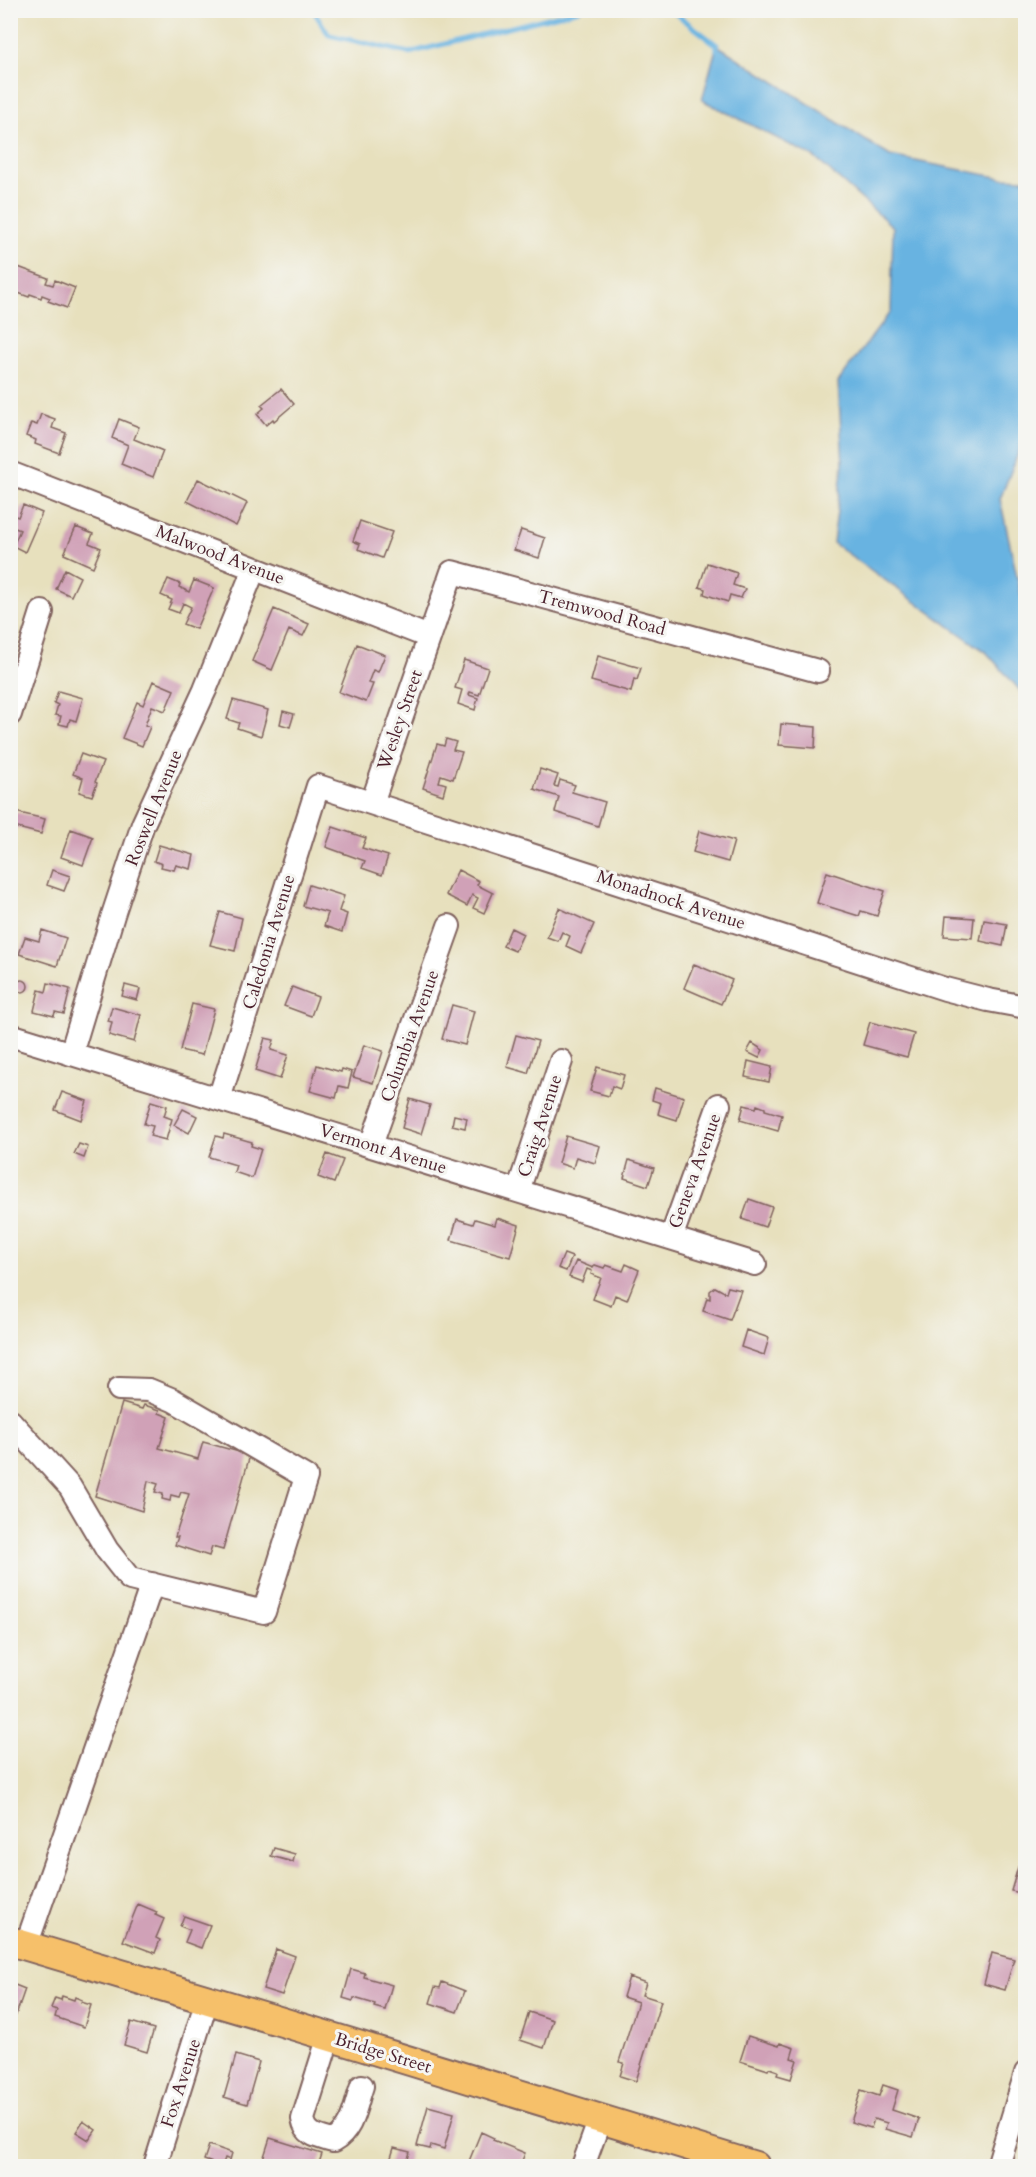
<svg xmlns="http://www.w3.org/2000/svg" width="1036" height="2177" font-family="Cardo,serif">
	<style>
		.water { fill: #68b3e1; stroke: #596986; stroke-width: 1.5 }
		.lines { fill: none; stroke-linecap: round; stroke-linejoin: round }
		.stream { stroke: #68b3e1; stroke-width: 5 }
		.building { fill: #d0a1b7 }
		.minor-casing { stroke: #81635e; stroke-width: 26 }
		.major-casing { stroke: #81635e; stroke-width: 32 }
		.minor { stroke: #fff; stroke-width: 22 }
		.major { stroke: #f6c06b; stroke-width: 28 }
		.labels { text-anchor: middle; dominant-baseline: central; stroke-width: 6; stroke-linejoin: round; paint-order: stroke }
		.street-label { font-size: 18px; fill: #4a1f2b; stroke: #f6f6f2 }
	</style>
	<rect width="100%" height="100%" fill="#f6f6f2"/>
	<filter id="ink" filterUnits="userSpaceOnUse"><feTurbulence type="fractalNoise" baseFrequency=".0167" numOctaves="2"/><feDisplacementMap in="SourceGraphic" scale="12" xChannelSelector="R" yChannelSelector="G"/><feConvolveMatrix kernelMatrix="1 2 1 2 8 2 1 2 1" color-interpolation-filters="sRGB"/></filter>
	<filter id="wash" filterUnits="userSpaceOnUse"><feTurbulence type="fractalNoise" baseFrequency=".008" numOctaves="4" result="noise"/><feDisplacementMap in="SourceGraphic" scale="24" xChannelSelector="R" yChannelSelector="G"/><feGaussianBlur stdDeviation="1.35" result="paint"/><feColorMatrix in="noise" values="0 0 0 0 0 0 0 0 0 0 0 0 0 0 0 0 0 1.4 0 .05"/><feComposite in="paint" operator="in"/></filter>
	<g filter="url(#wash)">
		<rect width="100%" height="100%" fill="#e7e0bd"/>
		<path class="water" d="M717 45 890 156 1002 178 1025 179V436L1000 499 1025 613V696L987 653 833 543 843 463 838 382 891 311 893 227 814 157 702 100Z"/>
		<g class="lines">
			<path class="stream" d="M313 10 329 35 409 53 579 10
				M671 10 717 45V50"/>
		</g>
		<g id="blocks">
			<path class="building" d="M10 264 48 278 46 283 53 285 55 280 75 288 67 308 48 301 50 298 42 295 41 298 30 294 29 297 10 290Z
				M281 389 294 404 274 421 273 419 266 425 257 414 264 408 261 405Z
				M41 414 55 419 52 428 66 433 59 453 35 444 36 440 26 436 31 423 37 425Z
				M119 419 139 427 134 439 163 451 153 477 121 464 128 445 112 438Z
				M198 479 247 503 236 526 187 501Z
				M23 505 42 513 25 552 13 546 20 530 10 526V514L18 517Z
				M360 521 392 532 382 558 358 549 360 544 353 541Z
				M76 527 93 534 89 543 101 548 93 567 64 554Z
				M521 530 545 538 539 558 514 550Z
				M707 563 737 573 733 585 745 589 741 598 730 595 728 602 704 594 705 589 699 587Z
				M65 569 80 577 71 596 56 589Z
				M168 579 180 584 179 587 189 592 194 580 214 588 196 629 183 624 191 607 183 603 179 613 168 609 172 600 161 595Z
				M274 609 309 624 303 636 289 630 272 670 252 661Z
				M357 644 385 655 378 672 373 670 368 683 373 684 366 702 339 692Z
				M598 656 641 668 637 680 634 679 631 692 591 681Z
				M464 660 488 668 479 695 470 692 469 695 478 698 475 710 458 704 462 690 455 688Z
				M153 681 174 690 165 711 152 706 145 725 150 727 142 746 122 738 137 702 143 705Z
				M58 691 83 698 76 721 70 719 68 726 59 724 61 716 55 715 58 705 54 703Z
				M233 700 268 710 261 736 237 728 239 723 227 719Z
				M283 711 294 714 290 727 280 724Z
				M781 724 816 727 815 748 779 745Z
				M446 739 456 742 453 750 462 752 453 779 441 775 439 782 446 784 443 795 423 788 437 744 444 746Z
				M81 754 103 762 95 782 97 783 92 796 79 792 83 778 73 774Z
				M540 769 558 775 554 786 558 787 560 780 575 785 572 792 605 802 598 826 555 812 559 797 534 789Z
				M11 811 45 819 41 834 10 826Z
				M333 827 366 838 362 848 388 856 382 875 362 868 365 861 326 847Z
				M71 829 93 837 83 865 61 857Z
				M699 831 734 841 728 862 693 852Z
				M159 845 194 855 191 869 176 865 174 870 161 867 162 864 154 861Z
				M52 870 70 876 64 891 47 885Z
				M458 870 479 881 477 885 493 893 484 913 473 908 478 898 472 895 467 906 446 895Z
				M827 872 885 891 877 916 861 911 859 916 817 903Z
				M309 885 344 896 339 911 347 914 342 932 324 926 328 913 303 906Z
				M559 908 594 924 581 953 566 946 570 936 562 932 558 941 547 937Z
				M220 912 242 918 235 951 210 945Z
				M946 916 974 918 972 938 944 936Z
				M984 920 1007 924 1003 946 980 941Z
				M511 928 523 934 515 951 503 946Z
				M42 930 66 938 57 966 19 954 25 937 39 941Z
				M694 964 732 980 721 1004 684 988Z
				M16 986a6 6 0 1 1 12 0a6 6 0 1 1-12 0Z
				M48 983 70 989 64 1014 55 1012 54 1016 34 1011 39 990 46 992Z
				M125 985 140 989 137 1000 122 996Z
				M292 987 318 997 311 1016 284 1006Z
				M192 1004 214 1009 202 1055 180 1050Z
				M452 1005 474 1011 465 1045 442 1039Z
				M112 1007 141 1015 134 1042 109 1035 112 1022 108 1021Z
				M870 1022 914 1034 907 1057 863 1045Z
				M516 1035 538 1041 528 1073 507 1067Z
				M265 1038 274 1040 271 1050 288 1055 280 1079 255 1071Z
				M752 1043 763 1050 759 1058 747 1052Z
				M364 1045 383 1051 373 1083 353 1077Z
				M748 1061 772 1067 769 1082 745 1077Z
				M317 1065 341 1072 342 1069 352 1072 348 1088 339 1086 336 1098 310 1091Z
				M597 1067 624 1075 620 1089 612 1086 609 1096 590 1091Z
				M655 1088 684 1097 677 1120 658 1114 661 1103 652 1100Z
				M62 1092 87 1101 81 1120 55 1110Z
				M410 1099 430 1105 421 1134 402 1128Z
				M151 1101 167 1106 164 1116 172 1119 166 1140 150 1136 153 1126 144 1124Z
				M744 1105 756 1108 757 1105 765 1108V1110L782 1115 778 1131 740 1120Z
				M183 1109 197 1116 189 1133 174 1125Z
				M454 1115 467 1118 465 1128 452 1125Z
				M224 1134 252 1142 251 1146 261 1149 252 1178 234 1172 236 1165 209 1157 216 1136 223 1138Z
				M566 1136 600 1146 595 1163 576 1157 573 1168 558 1163Z
				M79 1144 88 1147 84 1158 74 1154Z
				M327 1154 343 1160 334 1183 318 1177Z
				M629 1160 654 1168 648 1186 624 1178Z
				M749 1199 772 1207 765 1227 742 1219Z
				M497 1218 519 1225 510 1257 451 1240 457 1219 473 1224 475 1219 495 1225Z
				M564 1254 572 1257 566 1271 558 1268Z
				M576 1261 593 1268 595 1265 604 1268 606 1265 623 1271 626 1264 639 1270 627 1300 615 1295 611 1306 593 1299 601 1278 591 1274 592 1271 587 1269 582 1282 569 1277Z
				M715 1287 726 1293 728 1287 741 1290 730 1320 703 1311 707 1298 710 1299V1291Z
				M746 1330 769 1338 764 1355 741 1347Z
				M122 1403 142 1409 144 1405 160 1410 159 1413 169 1417 159 1448 198 1459 203 1442 250 1455 223 1550 212 1547 209 1556 175 1545 178 1537H175L189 1494 181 1492 179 1497 171 1495 170 1501 162 1499 163 1494 155 1492 158 1484 148 1481 142 1511 95 1496Z
				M274 1848 295 1854 293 1862 271 1856Z
				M1018 1867 1026 1870V1894L1011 1891Z
				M138 1904 157 1912 155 1915 164 1919 156 1938 160 1940 155 1953 123 1941Z
				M184 1916 210 1925 201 1948 185 1942 190 1930 180 1926Z
				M276 1949 295 1956 282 1995 263 1989Z
				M992 1953 1014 1959 1005 1990 984 1984Z
				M351 1969 365 1973 364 1977 392 1985 385 2010 374 2007 375 2004 354 1998 353 2001 343 1998Z
				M629 1977 646 1983 642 1995 661 2001 636 2081 620 2076 624 2063 619 2062 638 2002 623 1997Z
				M442 1982 465 1991 457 2012 430 2003 435 1987 440 1988Z
				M10 1983 25 1989 16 2015 10 2013Z
				M62 1996 74 2000 75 1997 82 2000 81 2002 91 2005 84 2027 55 2017 57 2010 51 2008 55 1998 61 2000Z
				M529 2012 553 2020 544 2048 520 2040Z
				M131 2022 154 2029 147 2052 124 2045Z
				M748 2036 779 2046 780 2043 794 2048 791 2058 797 2060 791 2079 777 2075 778 2071 769 2068 768 2070 740 2061Z
				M236 2055 259 2062 247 2104 224 2097Z
				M883 2085 898 2090 892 2110 919 2119 913 2137 885 2129 887 2123 874 2119 871 2128 851 2122 861 2090 879 2096Z
				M428 2106 454 2113 444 2149 431 2145 430 2149 417 2146Z
				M83 2121 96 2130 89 2140 76 2132Z
				M481 2132 494 2138 493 2140 525 2153 520 2166H494L484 2162 482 2166H467Z
				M270 2138 322 2154 318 2166H261Z
				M209 2145 232 2153 230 2160 225 2158 222 2166 204 2160Z
				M394 2148 410 2152 406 2166 389 2164Z"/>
		</g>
	</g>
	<g filter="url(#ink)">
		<use href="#blocks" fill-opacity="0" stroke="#81635e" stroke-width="1.5"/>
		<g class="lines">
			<g class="minor-casing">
				<path id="minor" d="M10 473 429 637
					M10 714 42 612
					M372 803 452 572 818 671
					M10 1035 755 1264
					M71 1054 113 915 143 824 205 690 254 569
					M219 1099 318 786 945 989 988 1000 1026 1007
					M371 1145 449 926
					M518 1191 561 1061
					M671 1238 719 1105
					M10 1421 70 1487 107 1550 130 1579 264 1612 306 1477 173 1400 149 1390 119 1389
					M26 1946 152 1584
					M329 2036 303 2119C306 2136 319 2137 333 2141 353 2130 355 2106 362 2086
					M155 2166 207 2000
					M583 2166 600 2119
					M998 2166 1026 2073"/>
			</g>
			<g class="major-casing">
				<path id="major" d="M10 1941 269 2018 755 2166"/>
			</g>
			<use href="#minor" class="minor"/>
			<use href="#major" class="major"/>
		</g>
	</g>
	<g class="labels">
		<g class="street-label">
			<text transform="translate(220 555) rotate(21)">Malwood Avenue</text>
			<text transform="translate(602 613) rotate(15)">Tremwood Road</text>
			<text transform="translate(400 720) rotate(-71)">Wesley Street</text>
			<text transform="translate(154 808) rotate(-68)">Roswell Avenue</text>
			<text transform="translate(671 900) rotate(18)">Monadnock Avenue</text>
			<text transform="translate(269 942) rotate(-73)">Caledonia Avenue</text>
			<text transform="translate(410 1036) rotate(-70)">Columbia Avenue</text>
			<text transform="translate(540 1126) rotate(-72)">Craig Avenue</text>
			<text transform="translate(383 1149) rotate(17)">Vermont Avenue</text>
			<text transform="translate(695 1171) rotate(-70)">Geneva Avenue</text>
			<text transform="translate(383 2053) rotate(17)">Bridge Street</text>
			<text transform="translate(181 2083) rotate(-72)">Fox Avenue</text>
		</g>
	</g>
	<rect width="1036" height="2177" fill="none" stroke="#f6f6f2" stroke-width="36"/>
</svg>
